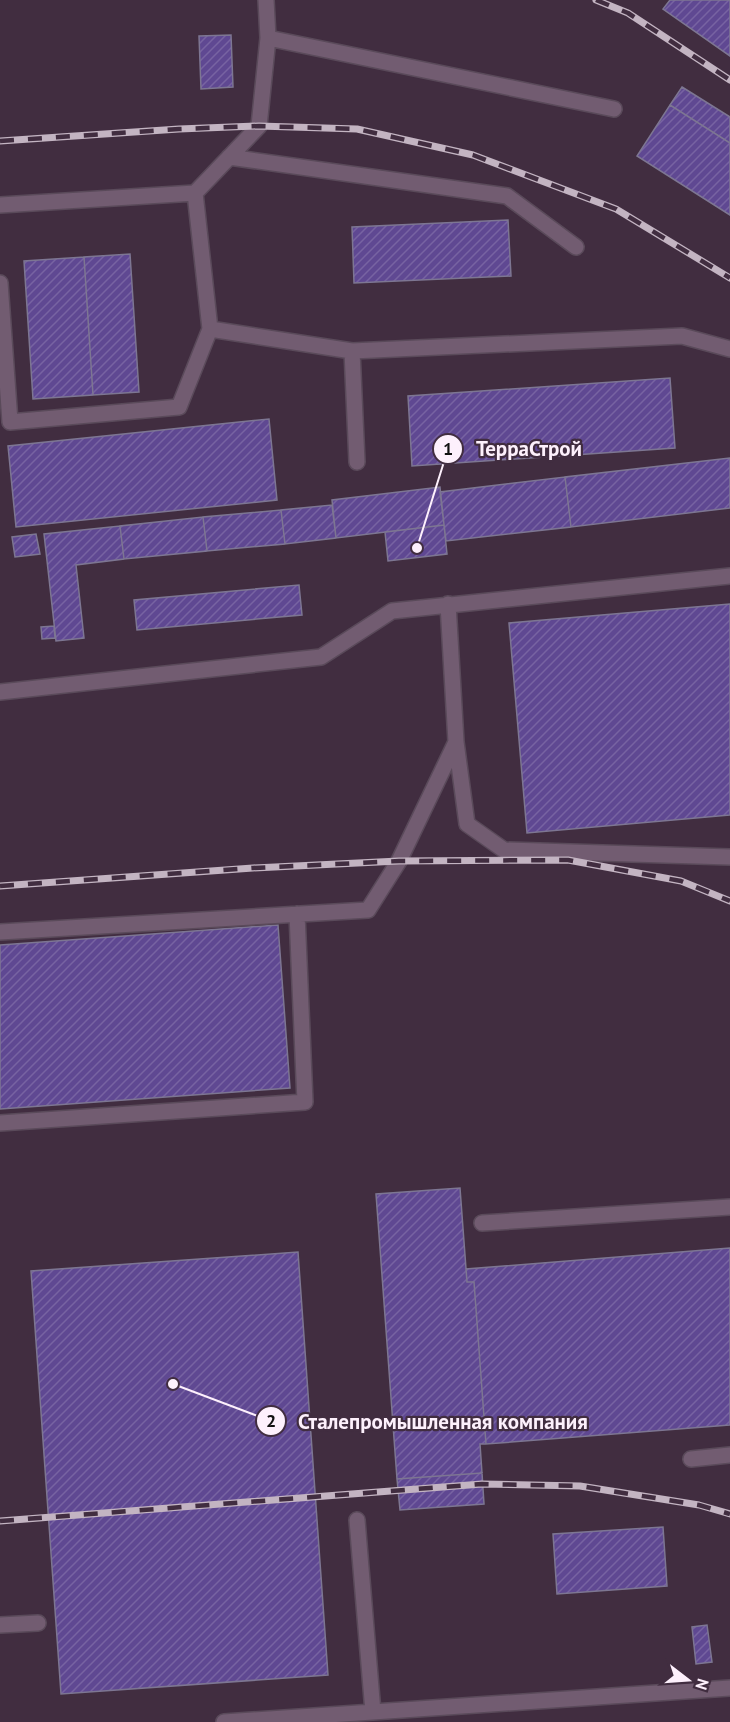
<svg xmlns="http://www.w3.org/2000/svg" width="730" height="1722" font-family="'PT Sans',sans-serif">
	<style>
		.building { fill: url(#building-hatch); stroke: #7d7692; stroke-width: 1.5 }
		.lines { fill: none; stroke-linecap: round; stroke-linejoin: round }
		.service-casing { stroke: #5a4a5a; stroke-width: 18 }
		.service { stroke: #725c71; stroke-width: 15 }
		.rail-casing { stroke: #c3b4c2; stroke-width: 7 }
		.rail { stroke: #412d40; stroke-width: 4.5; stroke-dasharray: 14; stroke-linecap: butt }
		.leader { fill: none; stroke: #fdf0fc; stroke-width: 2 }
		.callout-dot { fill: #fdf0fc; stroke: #412d40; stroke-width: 2 }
		.mark-label { font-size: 18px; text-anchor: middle; font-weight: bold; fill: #111 }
		.callout-label { font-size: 21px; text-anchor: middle; font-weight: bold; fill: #fdf0fc; stroke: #412d40; stroke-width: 4.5; stroke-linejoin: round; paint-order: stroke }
	</style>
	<defs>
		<pattern id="building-hatch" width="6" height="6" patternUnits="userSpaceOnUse" patternTransform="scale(1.5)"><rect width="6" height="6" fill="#5f4892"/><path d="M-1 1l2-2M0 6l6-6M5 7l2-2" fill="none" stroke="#7763a2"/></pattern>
	</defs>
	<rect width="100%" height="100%" fill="#412d40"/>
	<path class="building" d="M670 0H730V56L663 9Z
		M231 35 233 87 201 89 199 36Z
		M682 87 730 117V143L670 105Z
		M670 105 730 143V215L637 156Z
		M508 220 511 276 354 283 352 227Z
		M130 254 139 392 93 395 84 257Z
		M84 257 93 395 33 399 24 261Z
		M670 378 675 448 412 466 408 396Z
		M269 419 277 500 16 527 8 446Z
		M730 458V508L571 527 565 477Z
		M565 477 571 527 446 541 440 492Z
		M440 487 444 525 336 538 332 500Z
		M332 505 336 538 285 544 281 510Z
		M281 510 285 544 207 551 203 517Z
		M203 517 207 551 124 559 120 526Z
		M444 525 447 554 388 561 385 532Z
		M120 526 124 559 76 565 84 638 56 641 44 534Z
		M36 534 40 554 15 557 12 537Z
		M299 585 302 615 137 630 134 600Z
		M730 604V815L527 833 509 623Z
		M54 626 55 638 42 639 41 627Z
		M278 925 290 1088 0 1109V945Z
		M460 1188 467 1282H474L486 1444H480L482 1473 397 1479 376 1194Z
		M730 1248V1425L486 1444 474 1282H467L466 1269Z
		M298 1252 328 1675 61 1694 31 1271Z
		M482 1473 484 1504 400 1510 397 1479Z
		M663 1527 667 1586 557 1594 553 1534Z
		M707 1625 712 1662 696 1664 692 1627Z"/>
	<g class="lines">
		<g class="service-casing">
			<path id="service" d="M268 38 614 109
				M229 157 507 196 576 247
				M195 193 210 329 352 351 682 336 730 349
				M0 205 195 193 259 126 268 38 266 0
				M0 283 10 422 179 407 210 329
				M352 351 357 462
				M448 604 456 742 467 824 504 850 730 857
				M0 692 321 657 392 611 730 576
				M0 932 368 910 399 861 456 742
				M0 1123 305 1102 297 914
				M482 1223 730 1207
				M691 1459 730 1455
				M357 1520 373 1712
				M0 1625 38 1623
				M224 1722 730 1688"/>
		</g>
		<use href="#service" class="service"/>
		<g class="rail-casing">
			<path id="rail" d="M596 0 628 13 730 80
				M0 141 179 129 259 126 357 129 473 155 616 209 730 278
				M0 886 253 868 399 861 568 860 681 881 730 901
				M0 1521 482 1484 580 1486 699 1505 730 1514"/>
		</g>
		<use href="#rail" class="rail"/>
	</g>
	<path class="leader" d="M417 548L448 449M173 1384L271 1421"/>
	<g class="callout-dot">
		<circle cx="417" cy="548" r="6"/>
		<circle cx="173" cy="1384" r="6"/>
		<circle cx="448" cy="449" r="15"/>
		<circle cx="271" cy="1421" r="15"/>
	</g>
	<g class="mark-label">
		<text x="448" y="455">1</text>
		<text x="271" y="1427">2</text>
	</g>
	<g class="callout-label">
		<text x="529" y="456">ТерраСтрой</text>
		<text x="443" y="1429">Сталепромышленная компания</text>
	</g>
	<g transform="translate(688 1680) rotate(107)" stroke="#412d40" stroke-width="4.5" paint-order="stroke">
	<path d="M0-4.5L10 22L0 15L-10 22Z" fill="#fdf0fc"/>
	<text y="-9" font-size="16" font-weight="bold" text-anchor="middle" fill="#fdf0fc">N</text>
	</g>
</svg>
